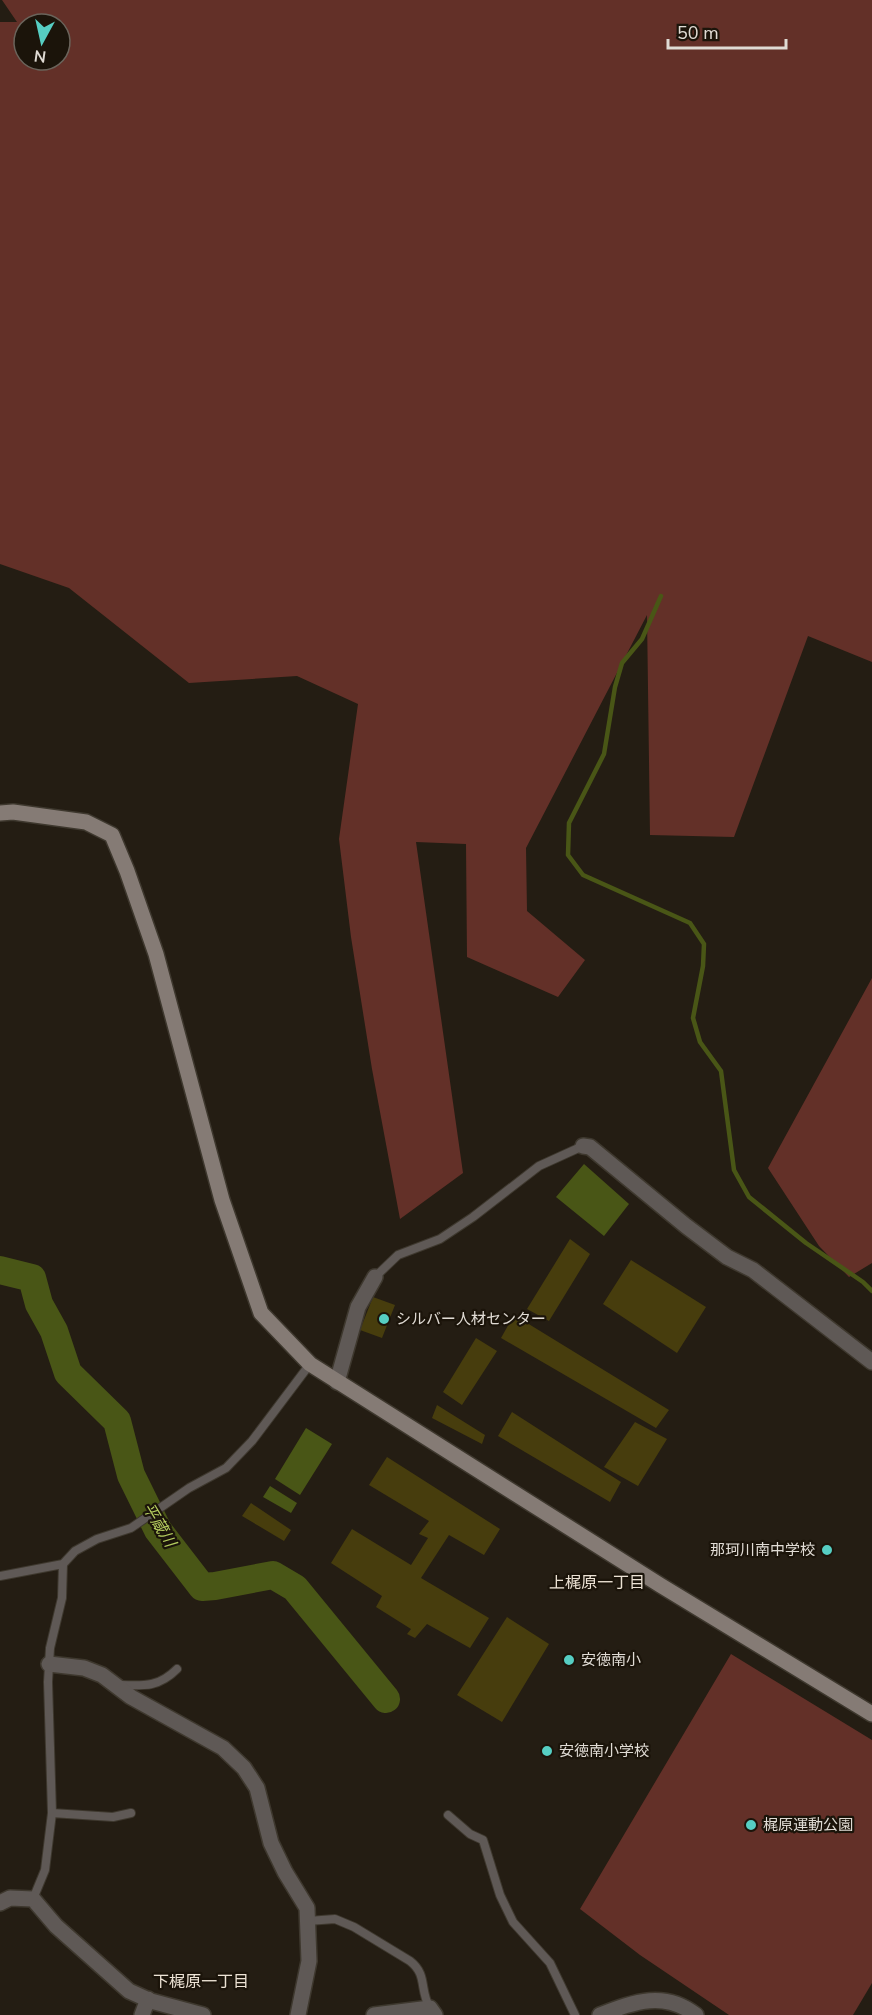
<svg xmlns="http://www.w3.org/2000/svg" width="872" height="2015" font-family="'Nunito Sans','Noto Sans JP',sans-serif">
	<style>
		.green { fill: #633028; fill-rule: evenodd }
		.water { fill: #495616 }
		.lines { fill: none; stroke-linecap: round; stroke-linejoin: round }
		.stream { stroke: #495616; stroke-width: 4.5 }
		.river { stroke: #495616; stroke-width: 28 }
		.building { fill: #473d0d }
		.lane-casing { stroke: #3e382e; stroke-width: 10 }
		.street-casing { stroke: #3e382e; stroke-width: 18 }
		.secondary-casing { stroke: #3e382e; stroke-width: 18 }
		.lane { stroke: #5f5956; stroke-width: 8 }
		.street { stroke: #5f5956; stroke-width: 15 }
		.secondary { stroke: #857b75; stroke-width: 15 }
		.poi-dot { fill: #56cec3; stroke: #1b140a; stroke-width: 2 }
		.labels { text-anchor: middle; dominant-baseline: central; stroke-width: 4.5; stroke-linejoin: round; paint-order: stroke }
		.poi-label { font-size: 15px; fill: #e0dbd4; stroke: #1b140a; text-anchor: start }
		.water-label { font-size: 16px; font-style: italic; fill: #b5cd5f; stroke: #1b140a }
		.neighbourhood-label { font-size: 16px; fill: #ece2d4; stroke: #1b140a }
	</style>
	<rect width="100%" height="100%" fill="#241d13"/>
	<path class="green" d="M2 0H872V662L808 636 734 837 650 835 647 615 526 848 527 911 585 960 558 997 467 957 466 844 416 842 463 1173 400 1219 372 1069 351 937 339 839 358 704 297 676 189 683 69 588 0 564V22H17ZM24 24H60V60H24Z
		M872 978V1263L849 1277 819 1246 768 1168Z
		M731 1654 872 1740V1983L853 2015H729L640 1955 580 1909Z"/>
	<path class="water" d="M584 1164 629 1204 604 1236 556 1197Z
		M306 1428 332 1444 300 1495 275 1479Z
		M270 1486 297 1503 291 1513 263 1497Z"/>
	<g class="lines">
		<path class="stream" d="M661 596 642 639 622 663 615 687 604 754 569 823 568 855 583 875 690 923 704 944 703 966 693 1018 700 1042 721 1071 734 1170 749 1197 806 1243 863 1282 872 1291"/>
		<path class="river" d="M0 1270 32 1278 39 1304 54 1331 68 1373 117 1421 131 1475 158 1530 202 1587 215 1586 273 1575 295 1588 386 1699"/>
	</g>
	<path class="building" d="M570 1239 590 1254 549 1321 527 1309Z
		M631 1260 706 1307 677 1353 603 1304Z
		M373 1297 395 1305 382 1338 360 1330Z
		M514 1315 669 1410 656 1428 501 1338Z
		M476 1338 497 1351 462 1405 443 1392Z
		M437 1405 485 1435 482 1444 432 1418Z
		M512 1412 621 1482 610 1502 498 1436Z
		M635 1422 667 1439 638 1486 604 1467Z
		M387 1457 500 1529 484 1555 449 1535 421 1578 489 1618 470 1648 427 1624 415 1638 407 1634 411 1629 376 1607 382 1596 331 1563 352 1529 411 1565 428 1538 419 1534 429 1521 369 1485Z
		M251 1503 291 1530 284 1541 242 1516Z
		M507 1617 549 1644 502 1722 457 1695Z"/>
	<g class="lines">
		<g class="lane-casing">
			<path id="lane" d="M375 1277 398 1255 440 1239 473 1217 539 1166 583 1146
				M0 1576 63 1564 75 1551 97 1539 131 1528 189 1488 226 1468 252 1441 310 1364
				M120 1685C145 1686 159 1687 177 1669
				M52 1813 113 1817 131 1813
				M448 1815 470 1834 483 1840 500 1895 513 1922 550 1963 575 2015
				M33 1899 45 1870 52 1813 48 1682 50 1648 62 1598 63 1564
				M308 1921 335 1919 354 1927 410 1961C428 1975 419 1990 430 2008"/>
		</g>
		<g class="street-casing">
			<path id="street" d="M583 1146 590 1147 686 1226 727 1257 753 1270 872 1362
				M337 1382 358 1307 375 1277
				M49 1664 84 1668 102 1675 131 1697 223 1748 244 1768 257 1788 271 1843 285 1872 307 1908 309 1961 298 2015
				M0 1903 10 1898 33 1899 56 1926 129 1991 151 2001 203 2015
				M142 2015 148 1999
				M374 2015 430 2008 435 2015
				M600 2015C634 2002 664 1990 696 2015"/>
		</g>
		<g class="secondary-casing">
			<path id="secondary" d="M0 813 13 812 86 822 112 835 127 871 156 954 222 1200 261 1313 310 1364 660 1585 872 1714"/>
		</g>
		<use href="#lane" class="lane"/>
		<use href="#street" class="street"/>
		<use href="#secondary" class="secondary"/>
	</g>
	<g class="poi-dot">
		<circle cx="384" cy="1319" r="6"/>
		<circle cx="827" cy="1550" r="6"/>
		<circle cx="569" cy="1660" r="6"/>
		<circle cx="547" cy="1751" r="6"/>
		<circle cx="751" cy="1825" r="6"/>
	</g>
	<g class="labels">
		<g class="poi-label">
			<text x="396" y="1319">シルバー人材センター</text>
			<text x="815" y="1550" text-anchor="end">那珂川南中学校</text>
			<text x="581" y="1660">安徳南小</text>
			<text x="559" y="1751">安徳南小学校</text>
			<text x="763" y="1825">梶原運動公園</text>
		</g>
		<g class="water-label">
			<text transform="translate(159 1525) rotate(59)">平蔵川</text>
		</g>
		<g class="neighbourhood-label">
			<text x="597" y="1583">上梶原一丁目</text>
			<text x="201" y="1982">下梶原一丁目</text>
		</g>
	</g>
	<g transform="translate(42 42) rotate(188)"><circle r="28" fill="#1b140a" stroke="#6a645b" stroke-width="1.5"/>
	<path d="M0-4.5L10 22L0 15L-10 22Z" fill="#56cec3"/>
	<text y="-9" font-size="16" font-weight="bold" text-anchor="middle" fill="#e0dbd4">N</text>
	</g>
	<path d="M668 39v9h118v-9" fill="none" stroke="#e0dbd4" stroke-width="3"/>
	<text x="677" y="39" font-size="18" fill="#e0dbd4" stroke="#1b140a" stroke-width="4.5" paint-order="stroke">50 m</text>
</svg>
